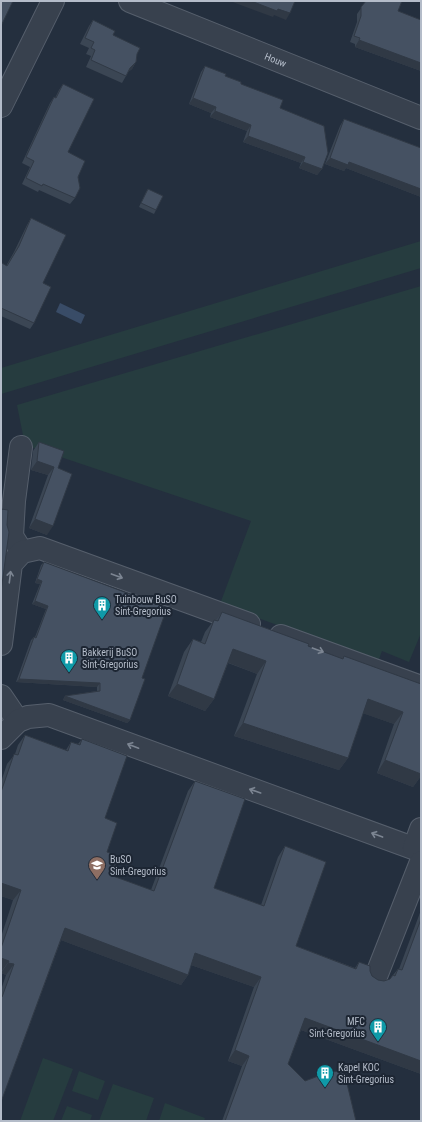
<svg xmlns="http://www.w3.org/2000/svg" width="422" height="1122" font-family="'Roboto Condensed',sans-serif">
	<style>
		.green { fill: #263c3f }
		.water { fill: #394c67 }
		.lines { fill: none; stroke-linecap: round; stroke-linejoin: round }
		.minor-casing { stroke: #565f6c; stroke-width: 24 }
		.minor { stroke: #38414e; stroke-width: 22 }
		.wall { fill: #3b4654 }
		.shaded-wall { fill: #303945 }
		.building { fill: #455162; stroke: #303945 }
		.oneway { stroke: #7c8592 }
		.labels { text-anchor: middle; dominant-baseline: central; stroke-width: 4; stroke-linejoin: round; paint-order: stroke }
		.street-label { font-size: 10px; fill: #b4bcc9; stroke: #1d2633 }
		.poi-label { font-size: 10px; fill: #b4bcc9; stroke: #1d2633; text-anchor: start }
	</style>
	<rect width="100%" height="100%" fill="#242f3e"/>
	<path class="green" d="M421 241V268L1 394V368Z
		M421 286V633L409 662 382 651 378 662 220 604 251 521 25 445 17 405Z
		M43 1058 73 1069 53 1121H20Z
		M79 1071 105 1081 98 1100 72 1091Z
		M113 1084 154 1098 146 1121H99Z
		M165 1103 205 1118 204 1121H159Z
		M67 1106 92 1115 90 1121H61Z"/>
	<path class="water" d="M60 303 85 315 81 324 56 312Z"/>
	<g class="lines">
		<g class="minor-casing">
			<g id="minor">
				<path id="s1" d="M130 1 421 118"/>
				<path d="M1 106 53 1"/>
				<path d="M21 447 14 501 12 536 22 552"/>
				<path d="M281 636 421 687"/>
				<path d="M1 644 11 564 22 552 40 548 249 624"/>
				<path d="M1 696 18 721"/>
				<path d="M1 738 18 721 28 717 49 715 421 851"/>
				<path d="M414 848 421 829"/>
				<path d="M375 979 421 862"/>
			</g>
		</g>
		<use href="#minor" class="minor"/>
	</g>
	<path class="wall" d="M365 1H402L398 11 421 20V71L355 47V44L350 42 357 22V14L364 4Z
		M93 20 137 54 136 62 132 69 128 72 126 76 122 83 86 67 91 56 86 54 89 48 80 44 89 26Z
		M205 66 241 84 280 108 322 169 317 175 299 168 301 163 243 142 247 131 210 117 211 113 189 104 201 72Z
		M63 84 68 152 78 177 75 198 70 204 39 190 38 192 22 184 30 167 22 163 50 103 54 97 55 98 59 90Z
		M344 119 421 148V197L346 168 344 171 325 164 340 126Z
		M148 189 156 210 154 214 139 207 146 192Z
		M31 218 43 283 34 323 30 329 1 316V265L6 266 14 252 27 225Z
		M39 442 58 468 47 535 29 528 48 475 31 470 33 451Z
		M44 562 142 678 130 720 127 723 63 700 65 696 97 691V687L16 682 31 640 34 637H35L46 609 32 604 40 584 35 583 41 565Z
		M222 612 308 646 343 659 344 656 421 684V776L413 787 377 773 394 724 363 713 348 758 339 770 234 736 257 674 228 663 214 699 205 711 168 696 184 652 193 639 201 642 205 632 214 620H216Z
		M25 735 66 750 71 742 78 744 82 739 105 818 107 852 113 876 151 890 188 791 195 781 214 888 261 905 278 857 285 846 296 946 355 968 359 962 370 971 372 976 378 980 384 981 390 979 393 975 398 969H399L421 910V1074L301 1030 288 1064 305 1081 356 1121H222L242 1066 228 1061 254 987 191 965 188 975 181 985 61 940 1 1102V990L6 975 1 973V937L13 900 1 896V782L7 764 15 754 18 745Z"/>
	<path class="shaded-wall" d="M230 1H251L290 13 286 20 274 15 273 17Z
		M359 40 421 63V71L355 47Z
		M136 62 132 69 126 74 130 68Z
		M193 98 216 107 211 113 189 104Z
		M215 111 251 125 247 131 210 117Z
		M248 136 305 157 301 163 243 142Z
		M330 158 349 162 421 189V197L346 168 344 171 325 164Z
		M303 162 322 169 317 175 299 168Z
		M37 461 54 467 48 475 31 470Z
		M35 519 53 526 47 535 29 528Z
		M37 579 42 581 40 584 35 583Z
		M35 601 48 606 46 609 32 604Z
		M233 649 266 661 257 674 224 661Z
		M19 679 100 683 97 687 16 682Z
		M177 684 214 699 205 711 168 696Z
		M65 696 130 720 127 723 63 700Z
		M368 699 403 712 394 724 359 712Z
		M243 723 348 758 339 770 234 736Z
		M385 760 421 774V776L413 787 377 773Z
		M1 883 21 890 13 900 1 896Z
		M65 928 188 975 181 985 58 939Z
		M195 953 261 977 254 987 188 964Z
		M1 958 9 961 1 972Z
		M8 963 14 964 6 975 1 973Z
		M305 1018 421 1061V1074L298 1029Z
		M235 1050 249 1056 242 1066 228 1061Z"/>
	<path class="building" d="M1 1H13L1 26Z
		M251 1H295L290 13 278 9 277 11Z
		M366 1H402L398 11 421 20V63L359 40 360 38 354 36 361 16V7Z
		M93 20 115 31 113 35 140 48 137 54 136 62 130 68 126 76 91 60 95 50 91 48 94 42 85 38Z
		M205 66 226 74 225 76 241 82V84L283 100 280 108 324 126 328 153 322 169 303 162 305 157 248 136 251 125 215 111 216 107 193 98Z
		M63 84 94 99 68 152 85 161 78 177 80 188 75 198 43 184 42 186 26 178 34 161 26 157 54 97 56 98Z
		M344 119 421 148V189L349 162 348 165 330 158Z
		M148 189 163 196 156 210 141 203Z
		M31 218 66 235 43 283 51 287 34 323 1 308V265L2 263 7 266 19 246Z
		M39 442 64 451 58 468 72 474 53 526 35 519 54 467 37 461Z
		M1 509 8 510 7 525 9 532 1 592Z
		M44 562 167 608 142 678 145 679 130 720 65 696 100 691V683L19 679 34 637 36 638 48 606 35 601 42 581 37 579Z
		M222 612 309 644 308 646 343 659 344 656 421 684V774L385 760 403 712 368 699 348 758 243 723 266 661 233 649 214 699 177 684 193 639 205 644 214 620 218 621Z
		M25 735 68 751 71 742 80 745 82 739 127 756 105 818 117 823 107 852 118 856 113 876 154 891 195 781 245 799 214 888 264 906 285 846 326 862 296 946 356 969 359 962 370 966V971L372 976 378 980 384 981 390 979 393 975 395 976 398 969 402 970 421 919V1061L305 1018 288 1064 305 1081 329 1072 344 1071 356 1121H225L249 1056 235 1050 261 977 195 953 188 975 65 928 1 1102V997H2L14 964 8 963 9 961 1 958V948L21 890 1 883V792L14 754 18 755Z"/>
	<defs><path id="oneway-shaft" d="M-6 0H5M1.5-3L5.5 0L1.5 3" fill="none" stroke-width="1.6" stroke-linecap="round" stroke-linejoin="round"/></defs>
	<g class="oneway">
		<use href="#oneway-shaft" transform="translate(117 576) rotate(20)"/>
		<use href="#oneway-shaft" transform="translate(10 577) rotate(-83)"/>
		<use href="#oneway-shaft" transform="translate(318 650) rotate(20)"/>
		<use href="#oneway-shaft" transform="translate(133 746) rotate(-159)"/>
		<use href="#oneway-shaft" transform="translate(255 791) rotate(-161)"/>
		<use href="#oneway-shaft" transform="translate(377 835) rotate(-160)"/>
	</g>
	<defs>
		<g id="building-pin" transform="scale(0.9)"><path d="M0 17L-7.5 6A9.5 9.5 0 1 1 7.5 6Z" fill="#0f9aa8" stroke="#1d2633"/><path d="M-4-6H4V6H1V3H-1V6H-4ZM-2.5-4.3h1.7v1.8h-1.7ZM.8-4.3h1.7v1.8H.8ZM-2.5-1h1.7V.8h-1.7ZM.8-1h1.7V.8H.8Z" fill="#fff"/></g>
		<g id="school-pin" transform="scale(0.9)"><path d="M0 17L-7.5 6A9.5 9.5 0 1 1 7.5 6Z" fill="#8d6e63" stroke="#1d2633"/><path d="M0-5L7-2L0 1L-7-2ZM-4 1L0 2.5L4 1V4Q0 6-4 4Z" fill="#fff"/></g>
	</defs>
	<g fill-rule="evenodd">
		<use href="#building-pin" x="102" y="605"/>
		<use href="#building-pin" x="69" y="658"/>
		<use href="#school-pin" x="97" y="865"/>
		<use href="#building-pin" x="378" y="1027"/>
		<use href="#building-pin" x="325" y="1073"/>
	</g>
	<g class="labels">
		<g class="street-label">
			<text stroke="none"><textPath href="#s1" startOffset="157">Houw</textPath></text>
		</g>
		<g class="poi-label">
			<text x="115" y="599">Tuinbouw BuSO<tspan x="115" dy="12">Sint-Gregorius</tspan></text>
			<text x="82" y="652">Bakkerij BuSO<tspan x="82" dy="12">Sint-Gregorius</tspan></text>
			<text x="110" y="859">BuSO<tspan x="110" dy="12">Sint-Gregorius</tspan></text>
			<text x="365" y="1021" text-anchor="end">MFC<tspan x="365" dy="12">Sint-Gregorius</tspan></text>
			<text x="338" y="1067">Kapel KOC<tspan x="338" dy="12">Sint-Gregorius</tspan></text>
		</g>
	</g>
	<rect width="422" height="1122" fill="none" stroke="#b4bcc9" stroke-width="4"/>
</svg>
